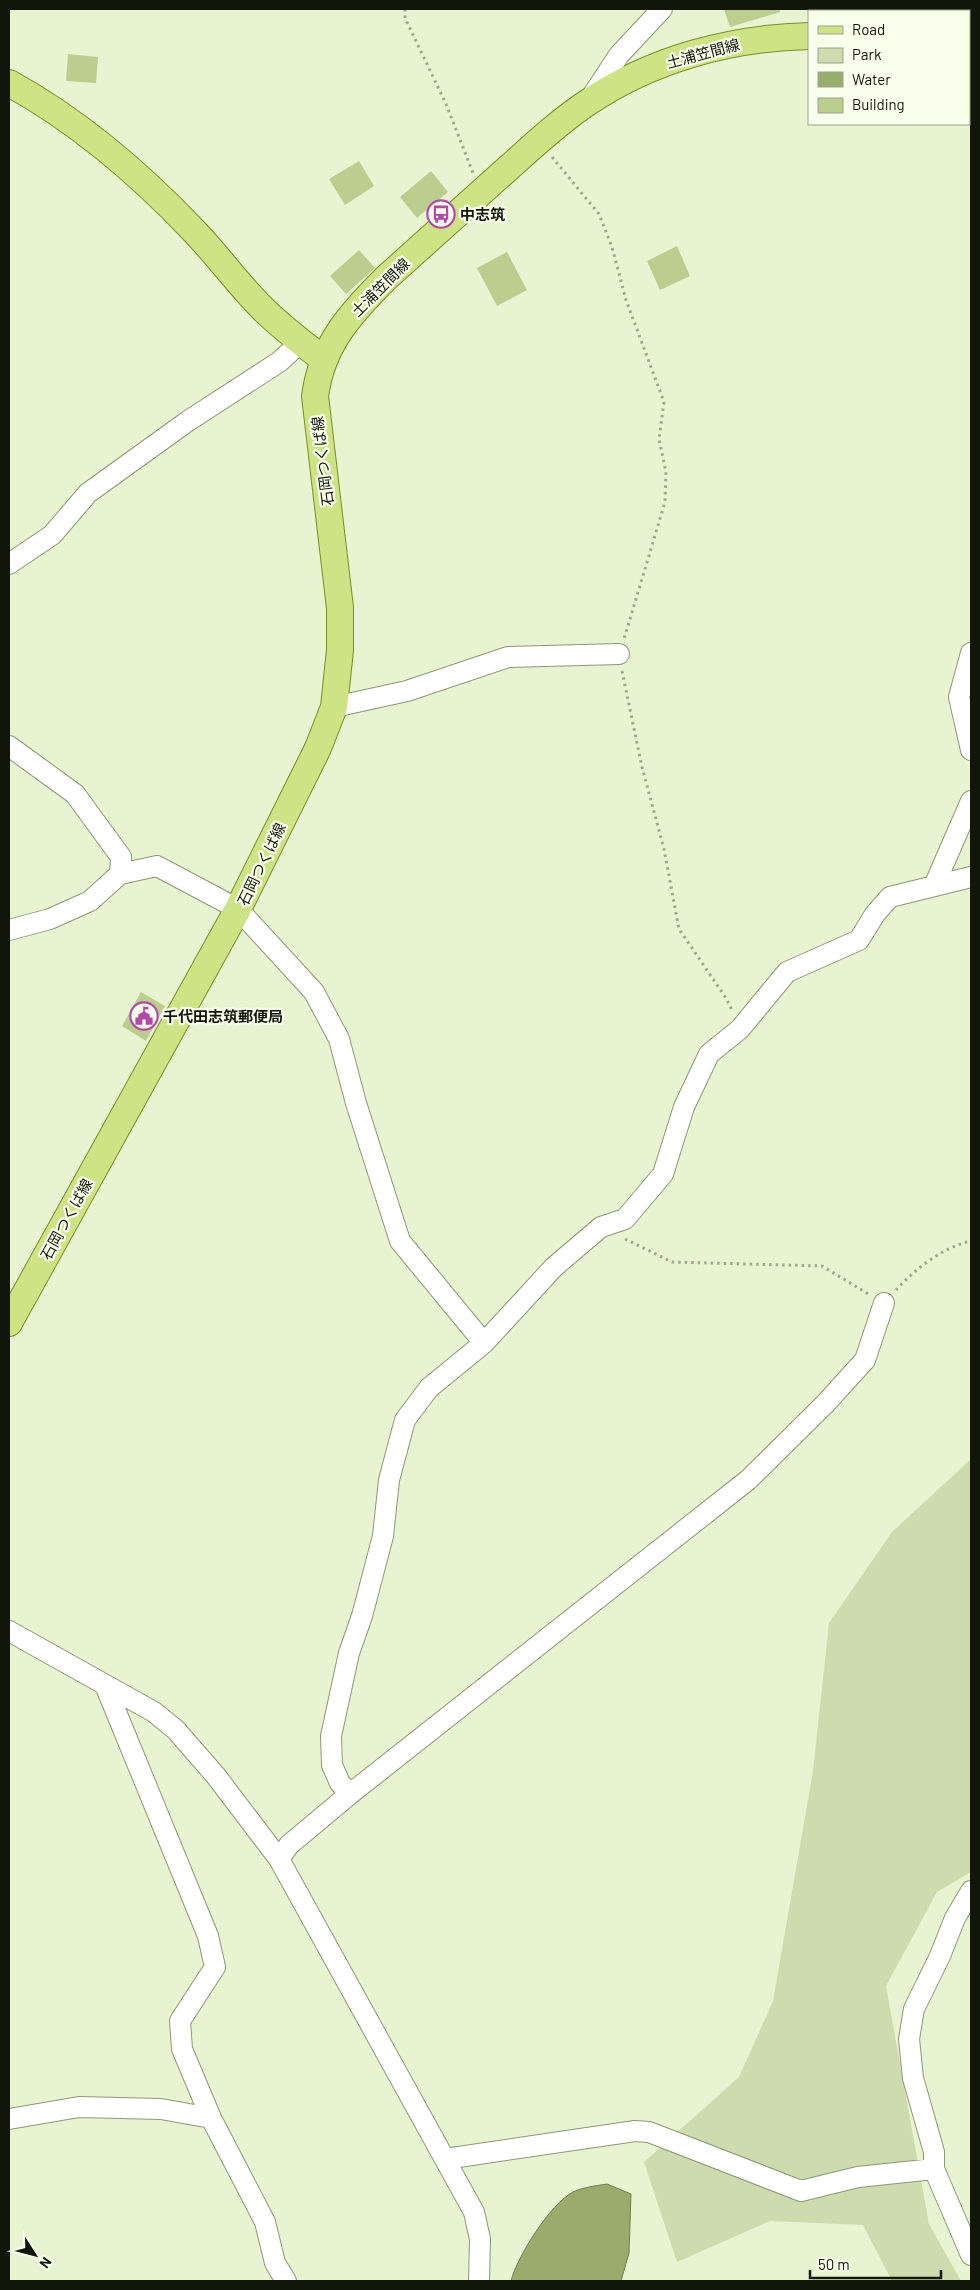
<svg xmlns="http://www.w3.org/2000/svg" width="980" height="2290" font-family="Barlow,'Noto Sans JP',sans-serif">
	<style>
		.green { fill: #cddbae }
		.water { fill: #99ab6d; stroke: #707e4f }
		.building { fill: #bbce8f }
		.lines { fill: none; stroke-linecap: round; stroke-linejoin: round }
		.minor-casing { stroke: #8d9777; stroke-width: 22 }
		.major-casing { stroke: #778f24; stroke-width: 28 }
		.path { stroke: #9fa88d; stroke-width: 3; stroke-dasharray: 2.5 4; stroke-linecap: butt }
		.minor { stroke: #fff; stroke-width: 20 }
		.major { stroke: #cee385; stroke-width: 26 }
		.labels { text-anchor: middle; dominant-baseline: central; stroke-width: 4.5; stroke-linejoin: round; paint-order: stroke }
		.street-label { font-size: 15px; fill: #121509; stroke: #f8ffea }
		.poi-label { font-size: 15px; font-weight: bold; fill: #121509; stroke: #f8ffea; text-anchor: start }
	</style>
	<rect width="100%" height="100%" fill="#e8f4d1"/>
	<path class="green" d="M971 1459V1872L937 1892 886 1986 929 2224 961 2281H892L863 2225 770 2221 677 2262 644 2162 739 2077 773 2001 813 1771 829 1623 892 1532Z"/>
	<path class="water" d="M607 2184 631 2194 629 2253 621 2281H511C517 2257 550 2204 573 2192 584 2187 595 2186 607 2184Z"/>
	<path class="building" d="M724 9H780V12L730 27Z
		M68 54 98 57 96 83 66 81Z
		M359 161 374 186 345 205 329 179Z
		M431 171 448 192 417 218 400 197Z
		M677 246 690 276 660 290 647 261Z
		M359 250 375 268 346 294 330 276Z
		M507 252 527 290 497 306 477 268Z
		M141 992 165 1006 146 1041 122 1026Z"/>
	<g class="lines">
		<g class="minor-casing">
			<path id="minor" d="M590 99 619 55 662 9
				M9 564 52 535 88 493 188 421 279 362 301 342
				M971 653 959 697 971 750
				M334 707 407 691 508 657 619 654
				M9 746 75 794 121 857 120 874
				M934 886 971 801
				M9 930 50 919 90 901 120 874 157 866 238 909 314 992 339 1039 356 1103 400 1241 484 1343
				M9 1631 154 1712 176 1730 216 1776 279 1859 474 2212 480 2239 479 2281
				M350 1794 340 1783 332 1765 331 1736 349 1653 362 1616 383 1536 389 1480 405 1420 429 1388 484 1343 554 1267 601 1227 625 1219 663 1174 684 1107 709 1054 740 1029 787 972 859 940 875 914 890 897 971 877
				M279 1859 289 1845 350 1794 748 1480 825 1404 865 1360 884 1303
				M971 1891 955 1918 940 1956 914 2009 909 2039 913 2078 934 2152V2169L971 2255
				M211 2118 265 2222 275 2263 286 2281
				M9 2119 79 2107 161 2109 211 2118 182 2049 180 2021 215 1967 208 1936 105 1685
				M445 2159 635 2131 649 2132 801 2191 858 2177 934 2169"/>
		</g>
		<g class="major-casing">
			<path id="major" d="M969 73 971 74
				M9 83C78 121 140 174 194 231 218 256 238 284 262 308 281 327 302 343 323 359
				M9 1323 238 909 318 748 334 707 340 650V608L315 396C322 344 351 313 386 278 426 242 465 207 505 171 531 148 557 123 587 103 652 59 730 38 809 36"/>
		</g>
		<path class="path" d="M405 9V18L446 104 473 173
			M552 157 599 214 612 247 626 300 664 402 659 439 666 472 665 502 624 639
			M622 671 642 767 664 849 679 929 726 998 732 1010
			M625 1239 672 1262 822 1266 870 1295
			M896 1290C915 1269 943 1247 971 1241"/>
		<use href="#minor" class="minor"/>
		<use href="#major" class="major"/>
	</g>
	<defs>
		<g id="bus-ring" transform="scale(1.4375)"><circle r="9.5" fill="#f8ffea" stroke="#b448a9" stroke-width="1.5"/><path d="M-5-6H5V4H4V6H2V4H-2V6H-4V4H-5ZM-3.5-4V0h7V-4ZM-3.5 1.2v1.5H-2V1.2ZM2 1.2v1.5H3.5V1.2Z" fill="#b448a9"/></g>
		<g id="civic-ring" transform="scale(1.4375)"><circle r="9.5" fill="#f8ffea" stroke="#b448a9" stroke-width="1.5"/><path d="M-.6-6.5H3V-4.5H.6V-3L4-1V1h2V6H-6V1h2V-1L-.6-3ZM-1.2 2.5V6h2.4V2.5Z" fill="#b448a9"/></g>
	</defs>
	<g fill-rule="evenodd">
		<use href="#bus-ring" x="441" y="214"/>
		<use href="#civic-ring" x="144" y="1016"/>
	</g>
	<g class="labels">
		<g class="street-label">
			<text transform="translate(703 53) rotate(-15)">土浦笠間線</text>
			<text transform="translate(380 287) rotate(-45)">土浦笠間線</text>
			<text transform="translate(322 461) rotate(-97)">石岡つくば線</text>
			<text transform="translate(261 864) rotate(-64)">石岡つくば線</text>
			<text transform="translate(66 1219) rotate(-61)">石岡つくば線</text>
		</g>
		<g class="poi-label">
			<text x="460" y="214">中志筑</text>
			<text x="163" y="1016">千代田志筑郵便局</text>
		</g>
	</g>
	<rect width="980" height="2290" fill="none" stroke="#121509" stroke-width="20"/>
	<rect x="808" y="10" width="162" height="115" fill="#f8ffea" stroke="#9ca190"/>
	<rect x="818" y="26" width="25" height="8" fill="#cee385" stroke="#9ca190"/>
	<text x="852" y="35" font-size="15" fill="#121509">Road</text>
	<rect x="818" y="48" width="25" height="15" fill="#cddbae" stroke="#9ca190"/>
	<text x="852" y="60" font-size="15" fill="#121509">Park</text>
	<rect x="818" y="72" width="25" height="15" fill="#99ab6d" stroke="#9ca190"/>
	<text x="852" y="85" font-size="15" fill="#121509">Water</text>
	<rect x="818" y="98" width="25" height="15" fill="#bbce8f" stroke="#9ca190"/>
	<text x="852" y="110" font-size="15" fill="#121509">Building</text>
	<g transform="translate(35 2255) rotate(126)" stroke="#f8ffea" stroke-width="4" paint-order="stroke">
	<path d="M0-4L9 19L0 12L-9 19Z" fill="#121509"/>
	<text y="-8" font-size="14" font-weight="bold" text-anchor="middle" fill="#121509">N</text>
	</g>
	<path d="M810 2270v8h131v-8" fill="none" stroke="#121509" stroke-width="2.5"/>
	<text x="818" y="2270" font-size="15" fill="#121509" stroke="#f8ffea" stroke-width="4" paint-order="stroke">50 m</text>
</svg>
